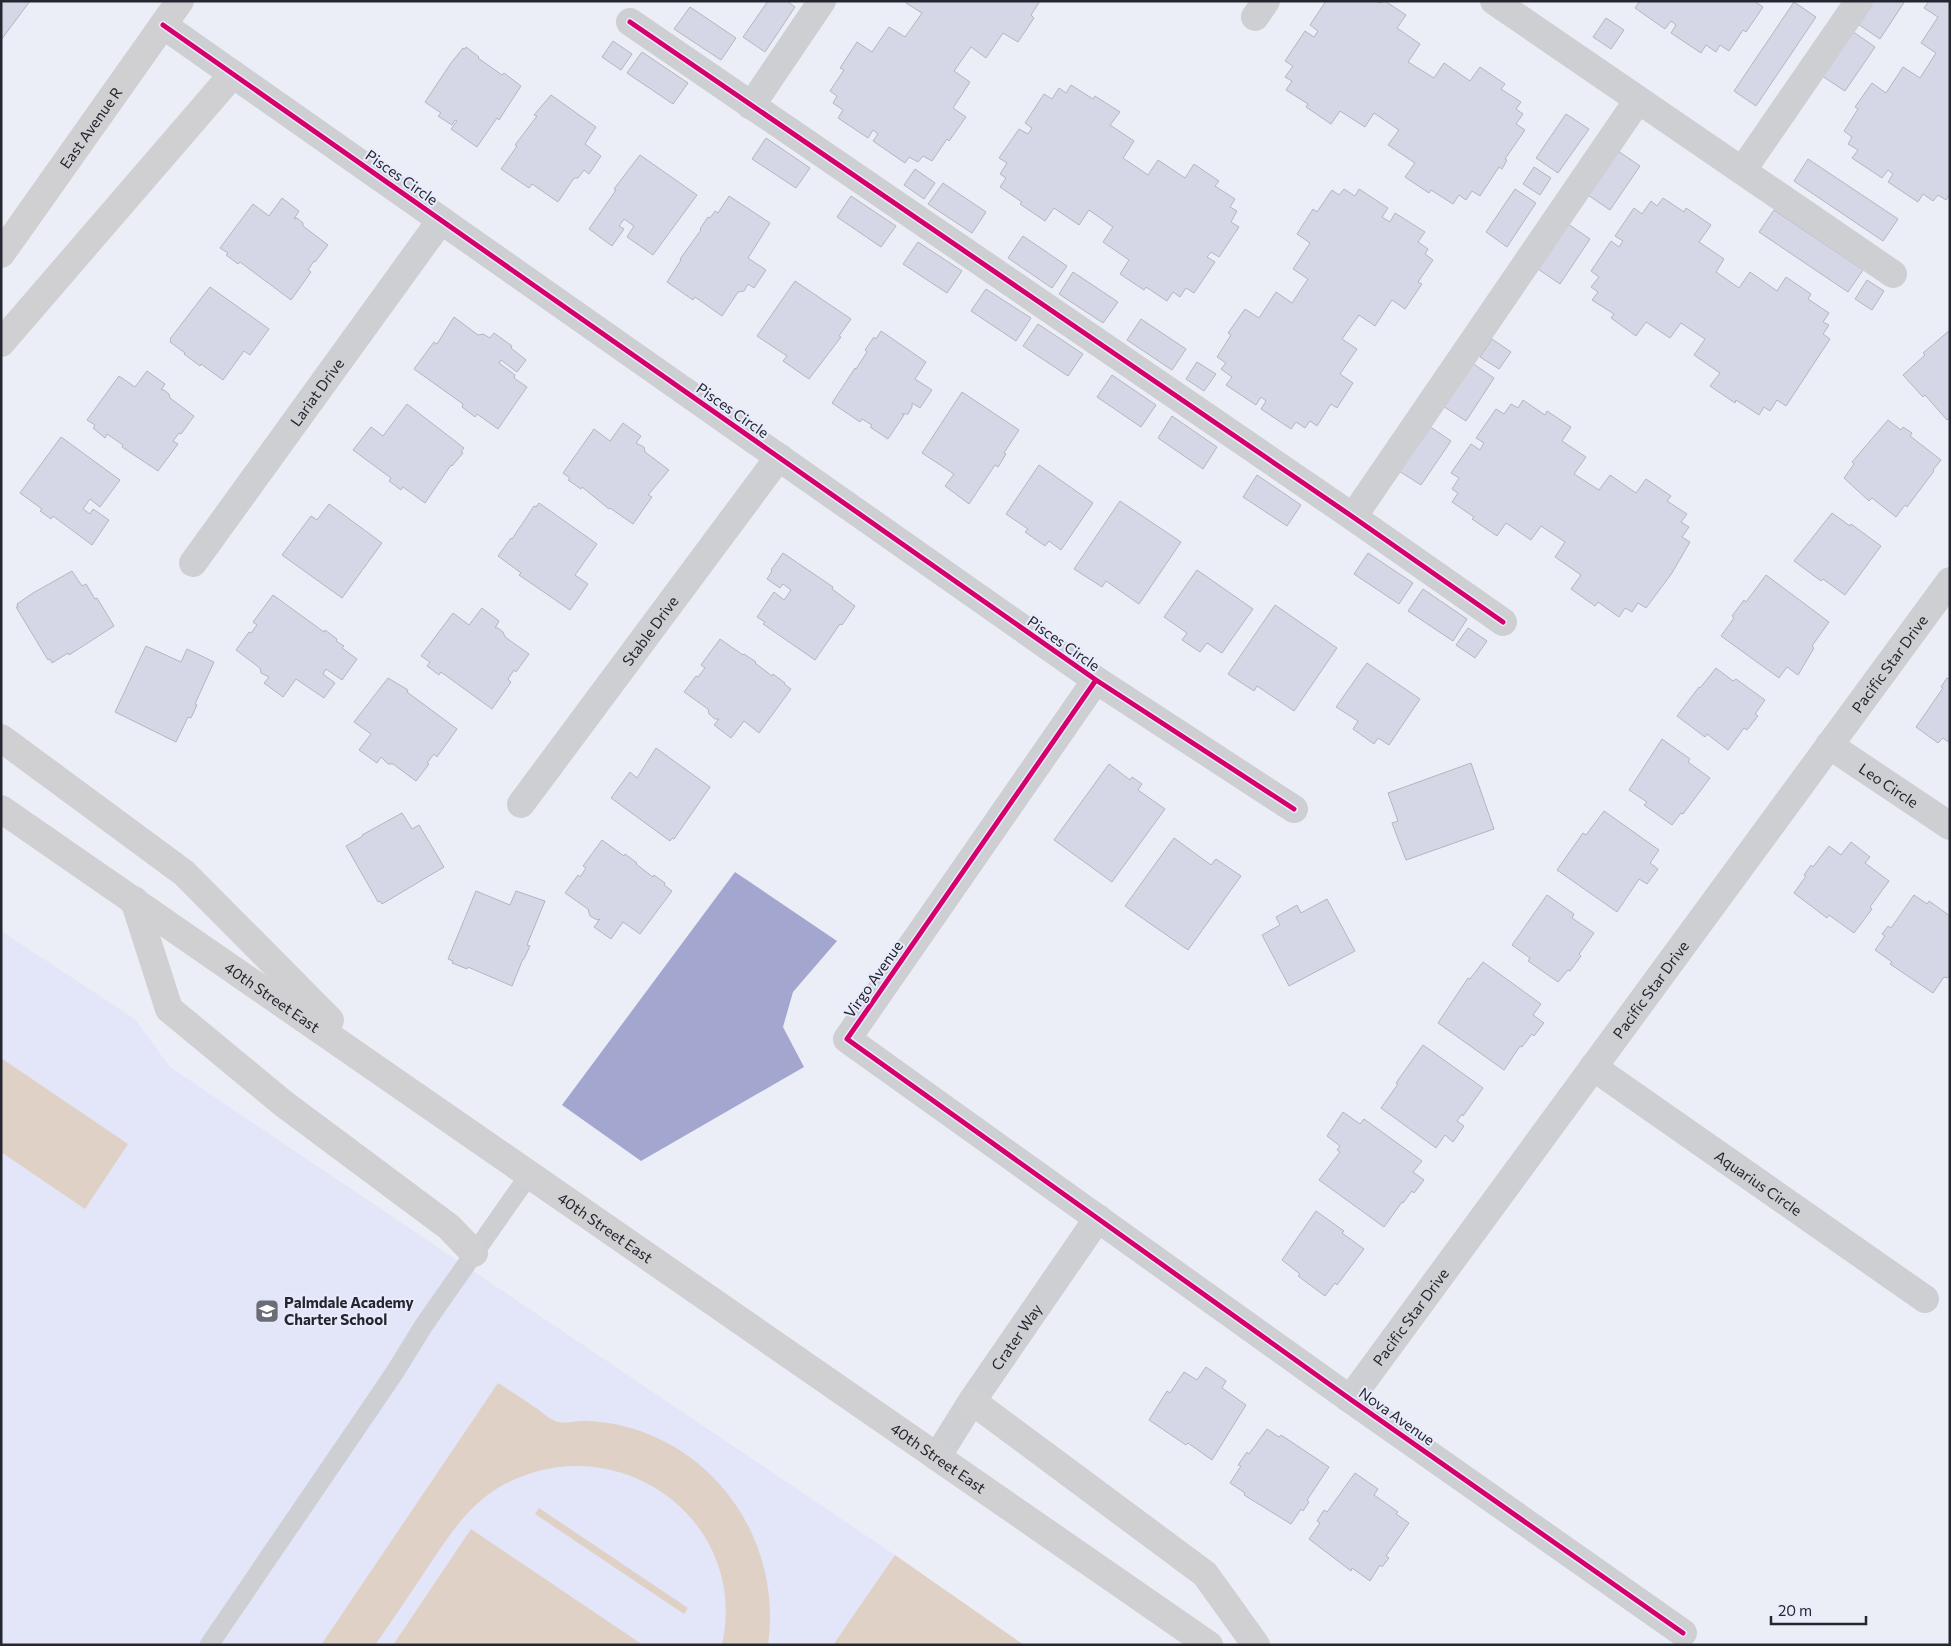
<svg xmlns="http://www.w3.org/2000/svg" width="1951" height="1646" font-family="Commissioner,sans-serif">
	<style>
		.built { fill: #e3e5f9 }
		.green { fill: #e0d1c6 }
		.water { fill: #a3a7d0 }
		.building { fill: #d5d7e6; stroke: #b4b6bf }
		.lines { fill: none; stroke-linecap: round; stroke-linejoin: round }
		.lane { stroke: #cecfd3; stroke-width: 19 }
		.street { stroke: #cecfd3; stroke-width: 28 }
		.secondary { stroke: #d0cfd1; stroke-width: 28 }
		.cycleway-casing { stroke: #e8ebfc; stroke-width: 8 }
		.cycleway { stroke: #d6006c; stroke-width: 5 }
		.labels { text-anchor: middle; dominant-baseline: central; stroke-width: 4; stroke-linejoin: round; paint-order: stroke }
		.street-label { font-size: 15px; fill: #242630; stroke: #e8ebfc }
		.poi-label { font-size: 15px; font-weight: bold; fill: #242630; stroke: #e8ebfc; text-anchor: start }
	</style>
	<rect width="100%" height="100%" fill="#eceef7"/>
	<path class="built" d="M1 931 135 1019 170 1067 895 1555 833 1645H1Z"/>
	<path class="green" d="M1 1058 128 1144 85 1209 1 1152Z
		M498 1383C512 1392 526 1401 539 1410 544 1414 550 1419 555 1421 564 1425 579 1420 589 1421 600 1422 612 1423 623 1426 721 1450 782 1546 768 1645H722C750 1519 617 1425 505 1484 468 1503 447 1539 424 1573 408 1597 392 1621 375 1645H321Z
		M539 1508 688 1608 684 1614 535 1514Z
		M471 1529 643 1645H393Z
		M895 1555 1024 1645H833Z"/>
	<path class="water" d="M735 872 837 941 793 992 783 1027 804 1067 641 1161 562 1105Z"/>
	<path class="building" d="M1 1H30L1 40Z
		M768 1H787L795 7 765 52 743 37Z
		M907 1H1040L1031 15 1034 18 1018 42 1003 33 986 58 971 47 954 71 970 82 953 108 966 117 949 141 947 139 932 161 923 156 918 162 909 157 905 163 873 141 878 134 873 130 868 138 838 118 843 110 833 103 837 96 830 91 844 70 840 68 857 42 872 52 889 27 905 37 922 13 906 3Z
		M1326 1H1376L1379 3 1385 1 1406 15 1397 28 1420 44 1408 62 1434 78 1444 63 1470 81 1480 67 1505 84 1501 89 1521 102 1516 109 1523 114 1516 124 1525 130 1505 159 1507 160 1502 169 1499 167 1480 196 1472 191 1466 200 1459 195 1453 204 1431 190 1429 193 1405 177 1415 163 1388 145 1399 130 1374 113 1365 127 1340 111 1331 124 1306 107 1308 104 1286 90 1292 81 1285 77 1293 66 1285 61 1305 31 1314 37 1318 31 1310 25Z
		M1640 1H1754L1763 7 1746 32 1743 30 1729 51 1720 45 1716 52 1706 45 1701 53 1671 33 1676 25 1671 21 1665 29 1635 8Z
		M1873 1H1905L1880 39 1858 24Z
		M1929 1H1950V194L1946 200 1938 195 1933 201 1923 194 1918 202 1888 182 1893 174 1888 170 1882 178 1852 158 1858 150 1848 144 1852 137 1844 131 1858 109 1855 107 1872 83 1886 93 1903 67 1920 78 1936 53 1921 43 1938 17 1924 8Z
		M1794 2 1816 17 1756 106 1734 91Z
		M690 7 736 38 721 60 674 29Z
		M1606 18 1624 30 1611 49 1593 37Z
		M1852 31 1875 47 1845 91 1822 76Z
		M613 41 632 54 621 70 602 57Z
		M466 47 479 57 478 58 502 75 504 73 521 86 499 120 497 118 477 147 451 129 457 121 455 120 452 125 438 116 441 113 425 102 451 63 463 48 465 49Z
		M642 52 688 83 673 104 627 73Z
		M1071 85 1093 99 1095 96 1120 112 1110 125 1134 141 1123 158 1148 175 1158 160 1185 178 1194 164 1219 181 1215 186 1235 199 1230 207 1237 211 1231 222 1239 227 1219 257 1211 252 1207 257 1215 262 1194 293 1186 288 1180 297 1173 292 1167 301 1146 287 1144 290 1120 274 1129 260 1103 242 1113 227 1089 210 1079 225 1054 208 1045 221 1020 204 1022 202 1000 187 1006 178 1000 174 1007 163 999 158 1019 129 1028 134 1032 128 1025 123 1044 94 1052 99 1059 88 1066 93Z
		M551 95 596 127 585 144 601 156 589 174 584 170 578 178H574L558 202 532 184 529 188 501 169 517 146 515 145 537 116 534 115Z
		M1566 114 1589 129 1558 173 1536 158Z
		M766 138 810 168 796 188 752 159Z
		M1618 151 1640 166 1610 210 1588 195Z
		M640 155 697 195 653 255 627 237 634 226 624 219 619 226 624 229 612 246 589 229 616 190 614 189Z
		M1808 159 1898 219 1883 241 1794 181Z
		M1534 167 1551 178 1540 195 1523 184Z
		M915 169 935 183 924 199 904 185Z
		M943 183 986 212 972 233 928 204Z
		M1344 189 1355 196 1359 189 1388 208 1382 217 1390 222 1395 213 1425 232 1418 242 1428 249 1425 254 1433 260 1418 282 1422 284 1405 309 1392 300 1375 326 1359 315 1342 339 1357 349 1340 374 1353 383 1337 408 1331 404 1317 426 1310 421 1305 428 1296 422 1291 429 1261 409 1266 401 1261 397 1256 405 1226 385 1232 377 1221 369 1226 363 1217 357 1231 335 1228 333 1245 309 1259 318 1276 292 1292 303 1308 279 1293 269 1310 243 1297 234 1313 209 1317 212 1332 190 1339 195Z
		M1515 189 1536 203 1507 247 1486 232Z
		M729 196 770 223 748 258 766 270 754 288 748 284 744 291 738 292 722 316 695 297 693 300 667 282 681 260 680 259 701 230 700 229 708 217 710 218 715 211 718 213Z
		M851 196 896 226 881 247 837 217Z
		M282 198 299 211 294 219 297 218 303 223V226L328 245 315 262 314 261 308 270 311 272 291 300 240 262 238 264 226 255 228 253 220 248 253 204 269 216Z
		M1663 198 1684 212 1686 208 1711 225 1699 242 1724 259 1716 272 1739 288 1750 272 1777 291 1786 277 1811 294 1808 299 1829 313 1823 322 1829 325 1823 334 1830 339 1786 406 1777 400 1770 411 1764 407 1759 415 1736 400 1735 403 1710 386 1720 373 1694 355 1705 339 1681 323 1670 338 1646 322 1636 336 1611 318 1614 314 1592 300 1598 292 1591 287 1599 277 1591 271 1611 241 1619 247 1623 241 1615 236 1634 208 1642 214 1651 201 1657 206Z
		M1774 210 1863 270 1848 292 1759 232Z
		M1568 224 1590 239 1560 284 1538 269Z
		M1023 236 1067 266 1052 288 1008 258Z
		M918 242 962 271 947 293 903 264Z
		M1073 272 1118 302 1103 323 1059 294Z
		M1867 280 1884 291 1872 310 1855 299Z
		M795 281 851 319 839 336 841 337 809 379 783 361 787 356 757 336Z
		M210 287 269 329 250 355 244 351 223 380 201 364 200 366 184 354 185 353 170 342 171 340 170 339Z
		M986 289 1031 318 1016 341 971 311Z
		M454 317 478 335 483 334 490 338 494 333 512 346 511 348 526 360 517 372 501 360 499 363 515 375 514 378 527 387 498 429 477 414 475 417 462 407 463 404 414 369 434 342 437 344Z
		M1141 319 1186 349 1172 370 1127 340Z
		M1038 324 1083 354 1068 376 1023 346Z
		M1950 330V418L1947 420 1925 395 1923 397 1903 375 1925 355 1923 353Z
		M881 331 926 362 915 379 932 390 920 408 912 403V407L908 414H902L904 415 888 439 870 427 872 425 862 419 860 422 832 403 855 368 856 369 867 352 865 350 874 337 876 339Z
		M1492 339 1511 352 1499 369 1480 357Z
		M1197 362 1216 374 1204 391 1186 379Z
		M1472 363 1494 378 1466 421 1443 406Z
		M147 371 165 384 161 390H164L169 394 170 398 194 416 181 434 179 433 173 441 178 444 158 471 122 447 123 445 107 434 105 438 93 428 95 425 87 420 119 376 135 387Z
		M1112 375 1156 405 1141 427 1097 397Z
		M962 392 1019 430 1004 453 1006 454 998 467 995 465 969 504 945 486 954 474 922 453Z
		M1523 400 1545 415 1547 411 1571 427 1562 441 1586 457 1574 474 1599 490 1610 475 1636 493 1646 479 1671 496 1667 501 1687 514 1681 522 1689 527 1682 537 1690 542 1672 573 1646 608 1638 603 1632 612 1625 608 1619 617 1598 602 1595 606 1571 589 1581 575 1555 557 1565 542 1541 526 1531 540 1506 523 1497 536 1472 519 1474 517 1452 502 1458 493 1452 489 1459 478 1451 473 1471 444 1480 450 1484 443 1476 438 1496 409 1504 414 1511 404 1518 408Z
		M407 404 464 448 461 452 463 453 452 466 451 465 425 503 403 487 401 490 389 481 391 478 353 450 371 427 383 436Z
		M1172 416 1217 447 1203 469 1158 438Z
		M1888 420 1901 430 1903 427 1912 433 1910 436 1941 460 1933 470 1934 471 1907 507 1905 505 1896 517 1872 498 1869 501 1844 478 1854 464 1852 462Z
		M623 423 641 436 636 443 644 447 645 452 669 470 648 495 652 497 633 524 610 508 609 509 582 487 581 489 568 480 570 478 563 473 594 429 610 441Z
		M1429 426 1451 441 1421 485 1399 471Z
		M61 437 120 480 100 507 90 499 83 509 90 514 93 509 109 520 92 545 53 516 51 519 40 511 42 509 20 493Z
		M1039 465 1093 503 1061 550 1049 541 1045 546 1025 532 1028 529 1006 514Z
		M1257 475 1301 505 1287 526 1243 497Z
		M1120 501 1181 542 1139 604 1106 581 1102 587 1074 569Z
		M539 503 597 544 575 575 588 584 570 610 519 575 521 573 498 556 511 538 512 539 534 506 536 507Z
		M329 504 382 543 342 598 282 555 311 516 317 520Z
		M1832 513 1850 526 1851 524 1881 546 1845 595 1823 579 1821 581 1794 561Z
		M783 553 833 587 832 589 855 606 842 625 840 624 815 660 763 624 765 622 757 617 774 592 784 600 791 590 783 584 780 588 767 579 772 571 771 570Z
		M1368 553 1413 583 1399 604 1354 574Z
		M1197 570 1253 609 1222 653 1207 643 1200 652 1182 640 1187 633 1164 617Z
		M72 571 82 586 86 584 95 599 97 598 114 626 69 655 68 653 52 663 50 659 48 660 16 607H18L17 604 33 593Z
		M1766 575 1829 622 1812 646 1814 648 1798 675 1787 667 1779 678 1721 636 1734 618 1732 616 1744 600 1746 602Z
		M1423 589 1467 619 1453 641 1408 611Z
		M273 595 324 632 325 630 337 639 336 641 344 646 342 648 357 659 342 680 326 669 323 674 335 683 324 698 296 679 283 697 264 683 269 677 261 673 260 668 236 650 249 632 251 633 257 625 253 622Z
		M1275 605 1337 648 1294 711 1257 686 1254 691 1228 674Z
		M482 608 499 621 495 628H498L503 632 505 637 529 654 516 672 514 670 508 679 511 682 492 709 441 672 439 675 427 666 430 662 421 656 453 613 469 625Z
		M1468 628 1487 641 1475 658 1456 645Z
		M720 639 743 655 744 654 756 662 755 663 772 676 773 674 785 683 784 684 791 689 759 733 744 721 731 738 714 725 719 719H715L709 714 708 709 684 692 696 676 698 677 705 668 701 665Z
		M146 646 181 662 187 649 214 662 195 704 197 705 191 718 188 717 176 742 115 712Z
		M1367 663 1420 699 1389 745 1378 738 1374 744 1353 729 1358 721 1336 707Z
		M1716 668 1733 681 1736 679 1765 700 1755 714 1758 716 1747 730 1744 728 1728 750 1707 734 1705 737 1677 716 1699 687 1700 688Z
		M388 678 408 690 407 692 457 729 437 757 434 754 427 763 429 764 416 781 393 764H388L381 757 377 763 359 750 371 734 354 722Z
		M1947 678 1950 679V743L1943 738 1938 743 1916 727 1943 688 1941 687Z
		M1662 739 1690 759 1688 762 1710 778 1683 814 1681 813 1672 825 1644 805 1647 802 1629 790Z
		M656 748 710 787 674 839 672 838 670 841 611 798 630 772 637 778Z
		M1471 763 1494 829 1406 860 1392 823 1398 821 1388 793Z
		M1109 764 1130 780 1132 777 1142 784 1138 790 1165 809 1112 882 1054 840Z
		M1604 811 1659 850 1650 863 1658 869 1647 884 1639 879 1617 912 1557 870 1583 833 1586 835Z
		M402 813 412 829 419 825 444 867 382 904 380 901 378 902 346 846 363 836 362 835Z
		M1174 838 1211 865 1216 859 1241 876 1188 950 1125 906Z
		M602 840 624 856 625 854 637 863 636 864 653 877 654 875 665 883 664 885 672 891 640 934 623 922 611 939 594 927 600 919 597 920 590 916 588 909 565 893 578 875 580 877 586 868 583 866Z
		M1851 842 1870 857 1865 863 1889 881 1870 907 1872 909 1854 933 1829 915 1827 918 1794 893 1806 876 1804 875 1811 865 1813 867 1829 846 1841 855Z
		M476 891 510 905 516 891 545 901 527 945 530 946 524 959H523L512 986 468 967 467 969 452 963 453 961 448 959Z
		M1547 895 1574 914 1572 918 1594 933 1579 954 1581 956 1570 971 1568 970 1558 982 1528 961 1530 958 1512 945Z
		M1914 895 1927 904 1929 901 1950 916V975L1947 978 1944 977 1933 993 1890 964 1892 962 1875 950 1885 936 1882 934 1888 926 1891 928Z
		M1327 899 1355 951 1289 986 1262 935 1280 925 1276 917 1297 905 1301 913Z
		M1483 962 1541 1004 1533 1015 1544 1023 1534 1036 1532 1034 1522 1047 1520 1046 1504 1070 1438 1023 1468 978 1470 979Z
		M1423 1045 1483 1088 1463 1116 1462 1114 1457 1121 1464 1126 1453 1142 1445 1135 1436 1148 1381 1108 1398 1084 1396 1083Z
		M1343 1112 1360 1124 1364 1119 1422 1161 1413 1172 1424 1180 1414 1193 1412 1191 1403 1203 1402 1202 1384 1227 1319 1180 1340 1152 1337 1150 1340 1146 1327 1136Z
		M1316 1211 1344 1231 1342 1233 1364 1249 1337 1285 1335 1283 1325 1296 1298 1276 1300 1274 1282 1260Z
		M1206 1367 1226 1381 1222 1388 1246 1405 1212 1460 1188 1443 1186 1445 1149 1420 1167 1391 1170 1393 1184 1372 1197 1380Z
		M1267 1429 1279 1437 1281 1435 1329 1467 1307 1500 1309 1502 1303 1511 1301 1509 1291 1524 1244 1495 1245 1493 1230 1483 1241 1466 1238 1465 1247 1452 1249 1454Z
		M1355 1473 1378 1489 1374 1495 1398 1512 1396 1514 1409 1523 1386 1556 1389 1558 1382 1567 1380 1565 1370 1581 1352 1568 1351 1571 1309 1539 1320 1523 1317 1521 1324 1510 1327 1512Z"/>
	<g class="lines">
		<path class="lane" d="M209 1645 395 1372 424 1325 529 1175"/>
		<g class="street">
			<path d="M1494 1 1893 274"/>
			<path d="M1255 17 1266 1"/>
			<path d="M630 22 1353 517 1503 622"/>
			<path d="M163 25 1096 680 1294 809"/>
			<path d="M751 106 822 1"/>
			<path d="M1742 171 1859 1"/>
			<path d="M1353 517 1638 100"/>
			<path id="s1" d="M193 563 441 220"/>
			<path d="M1096 680 847 1039 1350 1399 1683 1633"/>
			<path id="s2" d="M1829 745 1950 826"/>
			<path id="s3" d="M521 804 779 457"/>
			<path id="s4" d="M1593 1067 1925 1299"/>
			<path id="s5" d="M1350 1399 1950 581"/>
			<path id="s6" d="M937 1457 972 1401 1098 1218"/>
		</g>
		<g class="secondary">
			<path id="s7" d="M1 254 180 1"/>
			<path d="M1 343 233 74"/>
			<path d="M1 738 184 873 330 1020"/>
			<path id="s8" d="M1 809 1209 1645"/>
			<path d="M134 900 169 1009 284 1104 449 1227 474 1253"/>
			<path d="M972 1401 1205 1574 1256 1645"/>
		</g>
		<g class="cycleway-casing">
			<path id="cycleway" d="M630 22 1353 517 1503 622
				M163 25 1096 680 1294 809
				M1096 680 847 1039 1350 1399 1683 1633"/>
		</g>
		<use href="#cycleway" class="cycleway"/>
	</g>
	<defs>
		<g id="school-square" transform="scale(1.25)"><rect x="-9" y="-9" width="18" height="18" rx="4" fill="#6a6c76" stroke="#e8ebfc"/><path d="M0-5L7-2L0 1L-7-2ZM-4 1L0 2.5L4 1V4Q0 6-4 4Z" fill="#fff"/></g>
	</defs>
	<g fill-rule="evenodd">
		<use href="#school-square" x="267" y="1311"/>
	</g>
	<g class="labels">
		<g class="street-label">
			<text stroke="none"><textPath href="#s7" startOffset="155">East Avenue R</textPath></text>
			<text transform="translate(402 177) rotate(35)">Pisces Circle</text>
			<text stroke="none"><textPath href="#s1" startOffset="211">Lariat Drive</textPath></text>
			<text transform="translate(733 410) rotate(35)">Pisces Circle</text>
			<text stroke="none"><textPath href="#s3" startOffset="216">Stable Drive</textPath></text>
			<text transform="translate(1064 643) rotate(35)">Pisces Circle</text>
			<text stroke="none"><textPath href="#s5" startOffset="912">Pacific Star Drive</textPath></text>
			<text stroke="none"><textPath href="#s2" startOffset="72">Leo Circle</textPath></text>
			<text transform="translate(873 979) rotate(-55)">Virgo Avenue</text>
			<text stroke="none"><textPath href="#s5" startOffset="508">Pacific Star Drive</textPath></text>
			<text stroke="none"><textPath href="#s8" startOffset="330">40th Street East</textPath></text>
			<text stroke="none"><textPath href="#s4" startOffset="202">Aquarius Circle</textPath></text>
			<text stroke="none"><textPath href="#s8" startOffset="735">40th Street East</textPath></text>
			<text stroke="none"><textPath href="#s5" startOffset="102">Pacific Star Drive</textPath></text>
			<text stroke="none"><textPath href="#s6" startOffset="144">Crater Way</textPath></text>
			<text transform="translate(1397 1416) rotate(35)">Nova Avenue</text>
			<text stroke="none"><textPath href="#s8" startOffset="1140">40th Street East</textPath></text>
		</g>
		<g class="poi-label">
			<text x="284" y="1302">Palmdale Academy<tspan x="284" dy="17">Charter School</tspan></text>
		</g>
	</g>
	<rect width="1951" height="1646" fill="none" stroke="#242630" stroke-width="5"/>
	<path d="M1771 1616v8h95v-8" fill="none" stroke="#242630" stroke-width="2.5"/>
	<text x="1778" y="1616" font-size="15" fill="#242630" stroke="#e8ebfc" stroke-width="4" paint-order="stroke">20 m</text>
</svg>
